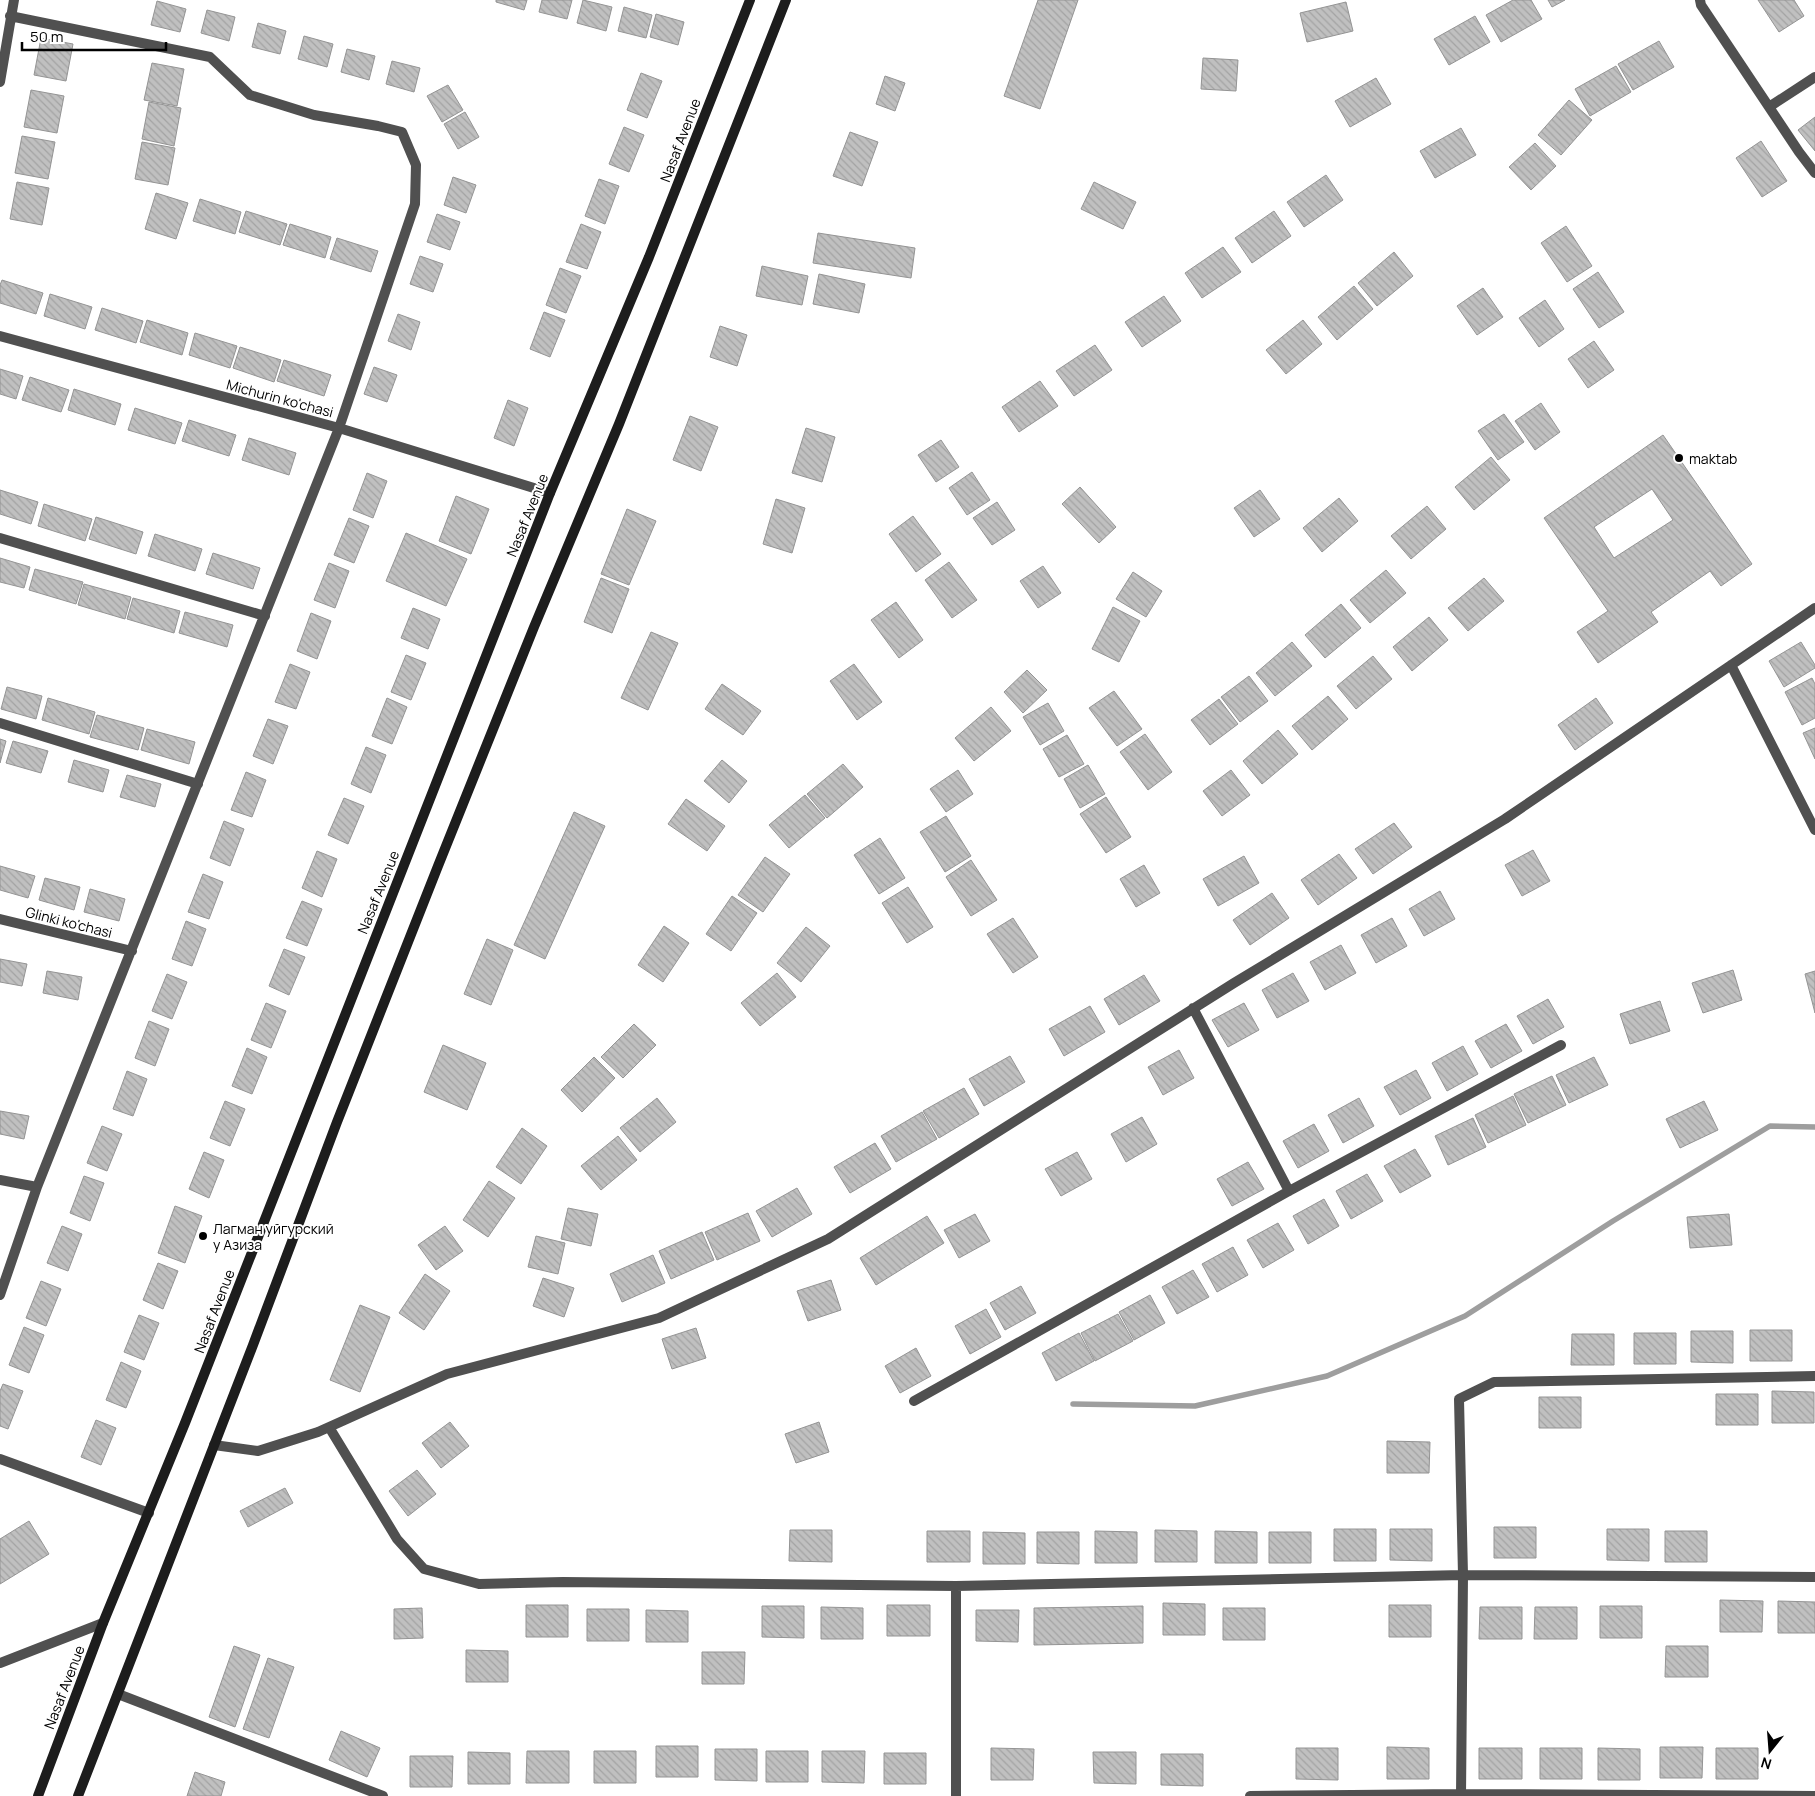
<svg xmlns="http://www.w3.org/2000/svg" width="1815" height="1796" font-family="Manrope,sans-serif">
	<style>
		.lines { fill: none; stroke-linecap: round; stroke-linejoin: round }
		.stream { stroke: #9e9e9e; stroke-width: 5.5 }
		.building { fill: url(#building-back-hatch); stroke: #949494; fill-rule: evenodd }
		.minor { stroke: #505050; stroke-width: 10 }
		.secondary { stroke: #1d1d1d; stroke-width: 10 }
		.poi-dot { fill: #000; stroke: #fff; stroke-width: 2 }
		.labels { text-anchor: middle; dominant-baseline: central; stroke-width: 4; stroke-linejoin: round; paint-order: stroke }
		.street-label { font-size: 14px; fill: #000; stroke: #fff }
		.poi-label { font-size: 14px; fill: #000; stroke: #fff; text-anchor: start }
	</style>
	<defs>
		<pattern id="building-back-hatch" width="6" height="6" patternUnits="userSpaceOnUse" patternTransform="scale(1.25)"><rect width="6" height="6" fill="#c0c0c0"/><path d="M-1 5l2 2M0 0l6 6M5-1l2 2" fill="none" stroke="#a3a3a3"/></pattern>
	</defs>
	<rect width="100%" height="100%" fill="#fff"/>
	<g class="lines">
		<path class="stream" d="M1073 1404 1195 1406 1327 1376 1465 1316 1613 1221 1770 1126 1815 1127"/>
	</g>
	<path class="building" d="M496 0H527L524 10 496 2Z
		M542 0H572L567 19 539 12Z
		M583 0 612 7 606 31 577 23Z
		M1038 0H1078L1040 109 1004 96Z
		M1513 0H1531L1542 19 1501 42 1486 15Z
		M1548 0H1565L1552 7Z
		M1758 0H1794L1804 16 1779 32Z
		M157 1 186 9 180 32 151 25Z
		M1346 2 1353 31 1307 42 1300 13Z
		M624 7 652 15 646 38 618 31Z
		M207 10 235 17 229 41 201 33Z
		M656 14 684 22 678 45 650 37Z
		M1475 16 1490 42 1449 65 1434 39Z
		M258 23 286 31 280 54 252 47Z
		M304 36 333 44 327 67 298 59Z
		M41 38 73 44 66 81 34 75Z
		M1659 41 1674 67 1633 90 1618 64Z
		M347 49 375 56 369 80 341 72Z
		M1203 58 1238 60 1236 91 1201 89Z
		M392 61 420 68 414 92 386 84Z
		M152 63 184 69 177 106 144 100Z
		M1616 66 1631 92 1590 116 1575 89Z
		M641 73 662 81 647 118 627 110Z
		M885 76 905 83 895 111 876 104Z
		M1376 78 1391 104 1350 127 1335 101Z
		M448 85 463 110 442 122 427 96Z
		M31 90 64 96 57 133 24 127Z
		M1569 100 1592 120 1561 155 1538 135Z
		M149 102 181 108 174 146 142 139Z
		M465 112 479 137 458 149 444 124Z
		M1815 117V151L1798 130Z
		M624 127 644 135 629 172 609 164Z
		M1461 128 1476 155 1435 178 1420 151Z
		M850 132 878 142 862 186 833 176Z
		M22 136 55 142 48 179 15 173Z
		M1761 141 1787 181 1762 197 1736 158Z
		M142 142 175 148 168 185 135 179Z
		M1535 143 1556 166 1531 190 1509 167Z
		M1326 175 1343 200 1304 227 1287 202Z
		M453 177 476 185 466 213 444 205Z
		M599 179 619 186 605 224 585 216Z
		M17 182 49 188 42 225 10 219Z
		M1094 182 1136 202 1123 229 1081 209Z
		M156 193 188 203 176 239 145 229Z
		M200 199 241 212 235 234 193 221Z
		M246 211 287 224 280 245 239 232Z
		M1274 211 1291 236 1252 263 1235 238Z
		M437 214 460 222 450 250 427 242Z
		M290 224 331 237 325 258 283 245Z
		M581 224 601 232 587 269 566 262Z
		M1566 226 1592 266 1567 282 1541 243Z
		M818 233 915 248 911 278 813 263Z
		M337 238 378 251 371 272 330 259Z
		M1223 247 1241 272 1202 298 1185 273Z
		M1394 252 1413 276 1377 306 1358 283Z
		M420 256 443 264 433 292 410 284Z
		M762 266 808 276 802 305 756 296Z
		M560 268 581 276 566 313 546 305Z
		M1598 272 1624 312 1599 328 1573 289Z
		M819 274 865 284 859 313 813 304Z
		M2 280 43 293 36 314 0 303V285Z
		M1354 286 1373 309 1337 340 1318 317Z
		M1483 288 1503 317 1477 335 1457 306Z
		M50 294 92 307 85 329 44 316Z
		M1164 296 1181 321 1142 347 1125 322Z
		M1545 300 1564 329 1539 347 1519 318Z
		M102 308 143 321 136 343 95 330Z
		M544 312 565 320 550 357 530 349Z
		M398 314 420 322 411 350 388 341Z
		M147 320 188 333 182 355 140 342Z
		M1303 320 1322 344 1286 374 1266 350Z
		M720 326 747 335 737 366 710 357Z
		M195 333 237 346 230 368 189 355Z
		M1594 341 1614 370 1588 388 1568 359Z
		M1095 345 1112 370 1074 396 1056 371Z
		M240 347 281 360 274 382 233 368Z
		M284 360 331 375 324 396 277 381Z
		M374 367 397 375 387 402 364 394Z
		M0 369 23 376 16 399 0 394Z
		M30 377 69 390 61 412 22 400Z
		M1040 381 1058 406 1019 432 1002 407Z
		M74 389 121 404 115 425 68 410Z
		M508 400 528 408 514 446 494 438Z
		M1541 403 1560 432 1535 450 1515 421Z
		M135 408 182 423 175 444 128 430Z
		M1504 414 1524 442 1498 460 1478 431Z
		M690 416 718 427 701 471 673 460Z
		M189 420 236 435 229 456 182 441Z
		M806 428 835 437 822 482 792 473Z
		M1663 435 1752 564 1721 586 1710 571 1651 612 1658 622 1598 663 1577 632 1608 611 1544 518ZM1652 489 1673 520 1614 558 1594 527Z
		M249 438 296 453 289 475 242 460Z
		M941 440 959 467 936 482 918 455Z
		M1491 457 1510 480 1474 510 1455 487Z
		M972 472 990 500 967 515 949 488Z
		M367 473 387 481 373 518 353 510Z
		M1080 487 1116 527 1099 543 1062 504Z
		M0 490 38 502 31 524 0 514Z
		M1260 490 1280 519 1254 537 1234 508Z
		M456 496 489 509 471 554 439 541Z
		M1339 498 1358 521 1322 552 1303 528Z
		M776 499 805 508 792 553 763 544Z
		M997 502 1015 530 992 545 973 518Z
		M44 504 92 519 85 541 38 526Z
		M1427 506 1446 529 1411 559 1391 536Z
		M627 509 656 521 629 585 601 574Z
		M913 516 941 554 916 572 889 534Z
		M96 517 143 532 136 554 89 539Z
		M349 518 369 526 354 563 334 555Z
		M406 533 467 559 446 606 386 581Z
		M155 534 202 549 195 571 148 556Z
		M213 553 260 568 253 589 206 574Z
		M0 558 30 567 24 588 0 582Z
		M949 562 977 600 952 618 925 580Z
		M329 563 349 571 335 608 314 600Z
		M1043 566 1061 593 1038 608 1020 581Z
		M35 569 83 582 76 604 29 590Z
		M1386 570 1406 593 1370 623 1350 600Z
		M1133 572 1162 591 1146 617 1116 599Z
		M601 578 629 589 612 633 584 622Z
		M1484 578 1504 601 1468 631 1448 608Z
		M84 584 131 597 125 619 78 605Z
		M133 598 180 611 174 633 127 619Z
		M896 602 923 640 899 658 871 620Z
		M1341 604 1361 628 1325 658 1305 635Z
		M1113 607 1140 621 1119 662 1092 649Z
		M413 608 440 619 428 649 401 638Z
		M185 612 233 625 227 647 179 633Z
		M311 613 331 621 317 659 297 651Z
		M1429 617 1448 640 1412 671 1393 647Z
		M651 632 678 643 648 710 621 698Z
		M1292 642 1312 666 1275 696 1256 673Z
		M1801 642 1815 665V668L1784 687 1769 661Z
		M406 655 426 663 411 700 391 692Z
		M1373 656 1392 679 1356 709 1337 686Z
		M290 664 310 672 296 709 275 702Z
		M854 664 882 702 857 720 830 681Z
		M1027 670 1047 690 1023 713 1004 692Z
		M1249 676 1268 701 1240 722 1221 697Z
		M1812 678 1815 684V718L1802 725 1785 692Z
		M722 684 761 711 743 735 705 709Z
		M7 687 42 696 36 719 1 709Z
		M1114 691 1142 729 1117 746 1089 708Z
		M1328 696 1348 719 1312 750 1292 726Z
		M48 698 95 712 89 734 42 720Z
		M387 698 407 707 392 744 372 736Z
		M1596 698 1613 723 1575 750 1558 725Z
		M1219 699 1238 724 1210 745 1191 720Z
		M1048 703 1064 731 1040 745 1023 717Z
		M991 707 1011 731 974 761 955 738Z
		M97 715 144 728 138 750 90 737Z
		M268 719 288 726 273 764 253 756Z
		M1815 728V759L1803 733Z
		M147 729 195 742 189 764 141 750Z
		M1278 730 1298 754 1262 784 1243 761Z
		M1145 734 1172 772 1148 790 1120 752Z
		M1067 735 1084 764 1059 777 1043 749Z
		M0 739 6 741 0 763Z
		M13 741 48 751 41 773 6 763Z
		M366 747 386 755 371 793 351 784Z
		M74 760 109 770 103 792 68 782Z
		M722 760 747 781 729 803 704 781Z
		M843 764 863 787 827 818 807 794Z
		M1088 765 1105 794 1080 808 1064 779Z
		M958 770 973 794 946 812 930 789Z
		M1231 770 1250 795 1222 816 1203 791Z
		M246 772 266 780 252 817 231 810Z
		M127 775 161 784 155 807 120 797Z
		M805 795 825 818 789 848 769 825Z
		M1106 797 1131 837 1106 853 1080 814Z
		M344 798 364 806 348 844 328 835Z
		M686 799 725 826 707 851 668 824Z
		M574 812 605 826 545 959 514 945Z
		M946 816 971 856 945 872 920 832Z
		M224 821 244 829 230 866 210 858Z
		M1394 823 1412 847 1373 874 1355 849Z
		M880 838 905 878 879 894 854 855Z
		M1533 850 1550 881 1522 896 1505 865Z
		M317 851 337 859 322 897 302 888Z
		M1339 854 1357 878 1318 905 1301 880Z
		M1244 856 1259 883 1218 906 1203 879Z
		M765 857 790 874 763 912 738 895Z
		M971 860 997 900 971 916 946 877Z
		M1144 865 1160 893 1136 907 1120 879Z
		M0 866 35 876 28 898 0 890Z
		M203 874 223 882 209 919 188 912Z
		M45 878 80 887 74 910 39 900Z
		M908 887 933 927 907 943 882 903Z
		M90 889 125 899 119 921 84 912Z
		M1440 891 1455 919 1424 936 1409 909Z
		M1272 893 1289 918 1250 945 1233 920Z
		M732 896 757 913 731 951 706 934Z
		M302 901 322 909 307 946 286 938Z
		M1013 918 1038 957 1013 973 987 934Z
		M1392 918 1407 946 1376 963 1361 935Z
		M186 921 206 929 192 966 172 959Z
		M664 926 689 943 663 982 638 965Z
		M806 927 830 946 801 982 777 963Z
		M487 939 513 950 491 1005 464 994Z
		M1341 945 1356 973 1325 990 1310 962Z
		M284 949 305 957 289 995 269 986Z
		M0 959 27 964 22 986 0 982Z
		M1733 970 1742 1000 1703 1013 1692 983Z
		M47 971 82 977 78 1000 43 993Z
		M1815 971V1013L1805 974Z
		M777 973 796 997 760 1026 741 1003Z
		M1293 973 1309 1001 1277 1018 1262 990Z
		M167 974 187 982 172 1019 152 1011Z
		M1144 975 1160 1001 1119 1025 1104 999Z
		M1548 999 1564 1027 1533 1044 1517 1016Z
		M1660 1001 1670 1031 1630 1044 1620 1014Z
		M266 1003 286 1011 271 1048 251 1040Z
		M1244 1003 1259 1030 1228 1047 1212 1020Z
		M1090 1006 1105 1032 1064 1056 1049 1029Z
		M149 1021 169 1029 155 1066 135 1058Z
		M634 1024 656 1045 623 1078 601 1057Z
		M1506 1024 1522 1051 1491 1068 1475 1041Z
		M443 1045 486 1063 467 1110 424 1092Z
		M1463 1046 1478 1074 1447 1091 1432 1063Z
		M247 1048 267 1057 252 1094 232 1086Z
		M1179 1050 1194 1078 1163 1095 1148 1067Z
		M1010 1056 1025 1082 984 1106 969 1079Z
		M594 1057 615 1078 582 1112 561 1090Z
		M1594 1057 1608 1085 1569 1103 1556 1075Z
		M1416 1070 1431 1098 1400 1115 1384 1087Z
		M127 1071 147 1079 133 1116 113 1109Z
		M1552 1076 1566 1105 1528 1123 1514 1094Z
		M964 1088 979 1114 939 1138 923 1111Z
		M1513 1096 1526 1125 1488 1143 1475 1115Z
		M657 1098 676 1122 640 1152 620 1128Z
		M1359 1098 1374 1126 1343 1143 1328 1115Z
		M225 1101 245 1109 230 1146 210 1138Z
		M1704 1101 1718 1130 1680 1148 1666 1119Z
		M0 1111 29 1116 24 1139 0 1134Z
		M922 1112 937 1139 896 1162 881 1136Z
		M1142 1117 1157 1144 1126 1162 1111 1134Z
		M1473 1118 1486 1147 1448 1165 1435 1136Z
		M1314 1124 1329 1151 1298 1168 1283 1141Z
		M102 1126 122 1134 107 1171 87 1163Z
		M522 1128 547 1146 521 1184 496 1167Z
		M618 1136 637 1160 601 1190 581 1166Z
		M875 1143 891 1169 850 1193 834 1167Z
		M1415 1149 1431 1176 1400 1193 1384 1166Z
		M204 1152 224 1160 209 1198 189 1189Z
		M1077 1152 1092 1179 1061 1196 1045 1169Z
		M1248 1162 1264 1189 1232 1206 1217 1179Z
		M1367 1174 1383 1201 1351 1219 1336 1191Z
		M84 1176 104 1183 90 1221 70 1213Z
		M489 1181 515 1198 488 1237 463 1220Z
		M797 1188 812 1214 772 1237 756 1211Z
		M1324 1199 1339 1226 1308 1244 1293 1216Z
		M175 1206 202 1216 185 1263 158 1253Z
		M568 1208 598 1214 591 1246 561 1239Z
		M748 1213 760 1241 717 1260 705 1232Z
		M975 1214 990 1241 959 1258 944 1230Z
		M1729 1214 1732 1245 1690 1248 1687 1217Z
		M927 1216 944 1243 876 1285 860 1258Z
		M1278 1223 1294 1250 1263 1268 1247 1240Z
		M62 1226 82 1234 68 1271 47 1263Z
		M445 1226 463 1251 436 1270 418 1245Z
		M702 1232 714 1260 671 1279 659 1251Z
		M536 1236 565 1243 558 1274 528 1267Z
		M1233 1247 1248 1275 1217 1292 1202 1264Z
		M653 1255 665 1283 622 1302 610 1274Z
		M158 1263 178 1271 163 1309 143 1300Z
		M1193 1270 1209 1297 1177 1314 1162 1287Z
		M425 1274 450 1291 424 1330 399 1313Z
		M543 1278 574 1288 564 1317 533 1306Z
		M831 1280 841 1310 808 1321 797 1291Z
		M41 1281 61 1289 46 1326 26 1318Z
		M1021 1286 1036 1313 1005 1330 990 1303Z
		M1150 1295 1165 1323 1134 1340 1119 1312Z
		M360 1305 390 1317 360 1392 330 1380Z
		M986 1309 1001 1337 970 1354 955 1326Z
		M1118 1314 1133 1341 1095 1361 1081 1333Z
		M139 1315 159 1323 144 1360 124 1352Z
		M24 1327 44 1335 29 1373 9 1365Z
		M696 1328 706 1358 672 1369 662 1339Z
		M1750 1330H1792V1361H1750Z
		M1691 1331H1733V1363L1691 1362Z
		M1079 1333 1094 1361 1056 1381 1042 1353Z
		M1634 1333H1676V1364H1634Z
		M1572 1334H1614V1365H1571Z
		M916 1348 931 1376 900 1393 885 1366Z
		M121 1362 141 1371 126 1408 106 1400Z
		M3 1384 23 1391 8 1429 0 1426V1391Z
		M1772 1391 1814 1392V1423H1772Z
		M1716 1394H1758V1425H1716Z
		M1539 1397H1581V1428H1539Z
		M96 1420 116 1428 101 1465 81 1457Z
		M450 1422 469 1446 441 1468 422 1443Z
		M819 1422 829 1452 796 1463 785 1434Z
		M1387 1441 1430 1442 1429 1473H1387Z
		M417 1470 436 1494 408 1516 389 1491Z
		M285 1488 293 1503 248 1527 240 1511Z
		M29 1521 49 1554 0 1584V1539Z
		M1494 1527H1536V1558H1494Z
		M1334 1529H1376V1561H1334Z
		M1390 1529H1432V1561L1390 1560Z
		M1607 1529H1649V1561L1607 1560Z
		M790 1530H832V1562L789 1561Z
		M1155 1530 1197 1531V1562H1155Z
		M927 1531H970V1562H927Z
		M1095 1531 1137 1532V1563H1095Z
		M1215 1531 1257 1532V1563H1215Z
		M1665 1531H1707V1562H1665Z
		M983 1532 1025 1533V1564H983Z
		M1037 1532H1079V1564L1037 1563Z
		M1269 1532H1311V1563H1269Z
		M1720 1600 1763 1601 1762 1632H1720Z
		M1778 1601 1815 1602V1633H1778Z
		M1163 1603 1205 1604V1635H1163Z
		M526 1605H568V1637H526Z
		M887 1605H930V1636H887Z
		M1389 1605H1431V1637H1389Z
		M762 1606H804V1638L762 1637Z
		M1143 1606V1643L1034 1645V1608Z
		M1600 1606H1642V1638H1600Z
		M821 1607 863 1608V1639H821Z
		M1480 1607H1522V1639H1479Z
		M1535 1607H1577V1639H1534Z
		M422 1608 423 1638 394 1639V1609Z
		M1223 1608H1265V1640H1223Z
		M587 1609H629V1641H587Z
		M646 1610 688 1611V1642H646Z
		M976 1610H1019L1018 1642 976 1641Z
		M234 1646 260 1655 235 1727 209 1717Z
		M1666 1646H1708V1677H1665Z
		M466 1650 508 1651V1682H466Z
		M702 1652H745L744 1684H702Z
		M268 1658 294 1667 269 1738 243 1729Z
		M341 1731 380 1748 367 1777 329 1760Z
		M656 1746H698V1777H656Z
		M1387 1747 1429 1748V1779H1387Z
		M1660 1747H1703L1702 1778H1660Z
		M991 1748 1034 1749 1033 1780H991Z
		M1296 1748H1338V1780L1296 1779Z
		M1479 1748H1522V1779H1479Z
		M1540 1748H1582V1779H1540Z
		M1598 1748 1640 1749V1780H1598Z
		M1716 1748H1758V1779H1716Z
		M715 1749H757V1781L715 1780Z
		M527 1751H569V1783H526Z
		M594 1751H636V1783H594Z
		M766 1751H808V1782H766Z
		M822 1751H865L864 1783 822 1782Z
		M468 1752 510 1753V1784H468Z
		M1093 1752H1136V1784L1094 1783Z
		M884 1753H926V1784H884Z
		M1161 1754H1203V1786L1161 1785Z
		M410 1756H453L452 1787H410Z
		M195 1772 225 1782 221 1796H187Z"/>
	<g class="lines">
		<path class="minor" d="M1700 0 1701 5 1799 152 1815 173
			M0 82 14 0
			M1769 107 1815 77
			M0 336 339 428 550 493
			M0 538 265 616
			M1731 665 1815 830
			M0 723 198 784
			M0 919 132 951
			M1193 1008 1289 1191
			M0 1180 37 1187
			M0 1295 37 1187 339 428 415 204 416 165 402 132 378 126 314 115 250 95 210 57 10 16
			M914 1401 1289 1191 1561 1045
			M329 1427 397 1539 424 1569 479 1584 563 1582 956 1586 1463 1575 1815 1577
			M214 1445 258 1451 318 1432 447 1374 659 1318 828 1239 1234 983 1505 819 1815 608
			M0 1459 149 1513
			M0 1663 103 1623
			M118 1694 383 1796
			M956 1796V1586
			M1250 1796 1461 1794 1815 1796
			M1461 1796 1463 1575 1459 1399 1494 1382 1815 1376"/>
		<path class="secondary" d="M38 1796 103 1623 185 1423 550 493 649 257 750 0
			M78 1796 253 1345 337 1122 438 866 534 627 619 424 786 0"/>
	</g>
	<g class="poi-dot">
		<circle cx="1679" cy="458" r="5"/>
		<circle cx="203" cy="1236" r="5"/>
	</g>
	<g class="labels">
		<g class="street-label">
			<text transform="translate(680 140) rotate(-69)">Nasaf Avenue</text>
			<text transform="translate(280 398) rotate(15)">Michurin ko'chasi</text>
			<text transform="translate(527 515) rotate(-68)">Nasaf Avenue</text>
			<text transform="translate(378 892) rotate(-68)">Nasaf Avenue</text>
			<text transform="translate(69 922) rotate(14)">Glinki ko'chasi</text>
			<text transform="translate(214 1311) rotate(-69)">Nasaf Avenue</text>
			<text transform="translate(64 1687) rotate(-69)">Nasaf Avenue</text>
		</g>
		<g class="poi-label">
			<text x="1689" y="458">maktab</text>
			<text x="213" y="1228">Лагман уйгурский<tspan x="213" dy="16">у Азиза</tspan></text>
		</g>
	</g>
	<g transform="translate(1770 1751) rotate(197)" stroke="#ffffff" stroke-width="4" paint-order="stroke">
	<path d="M0-4L9 19L0 12L-9 19Z" fill="#000000"/>
	<text y="-8" font-size="14" font-weight="bold" text-anchor="middle" fill="#000000">N</text>
	</g>
	<path d="M22 42v8h144v-8" fill="none" stroke="#000000" stroke-width="2.5"/>
	<text x="30" y="42" font-size="15" fill="#000000" stroke="#ffffff" stroke-width="4" paint-order="stroke">50 m</text>
</svg>
